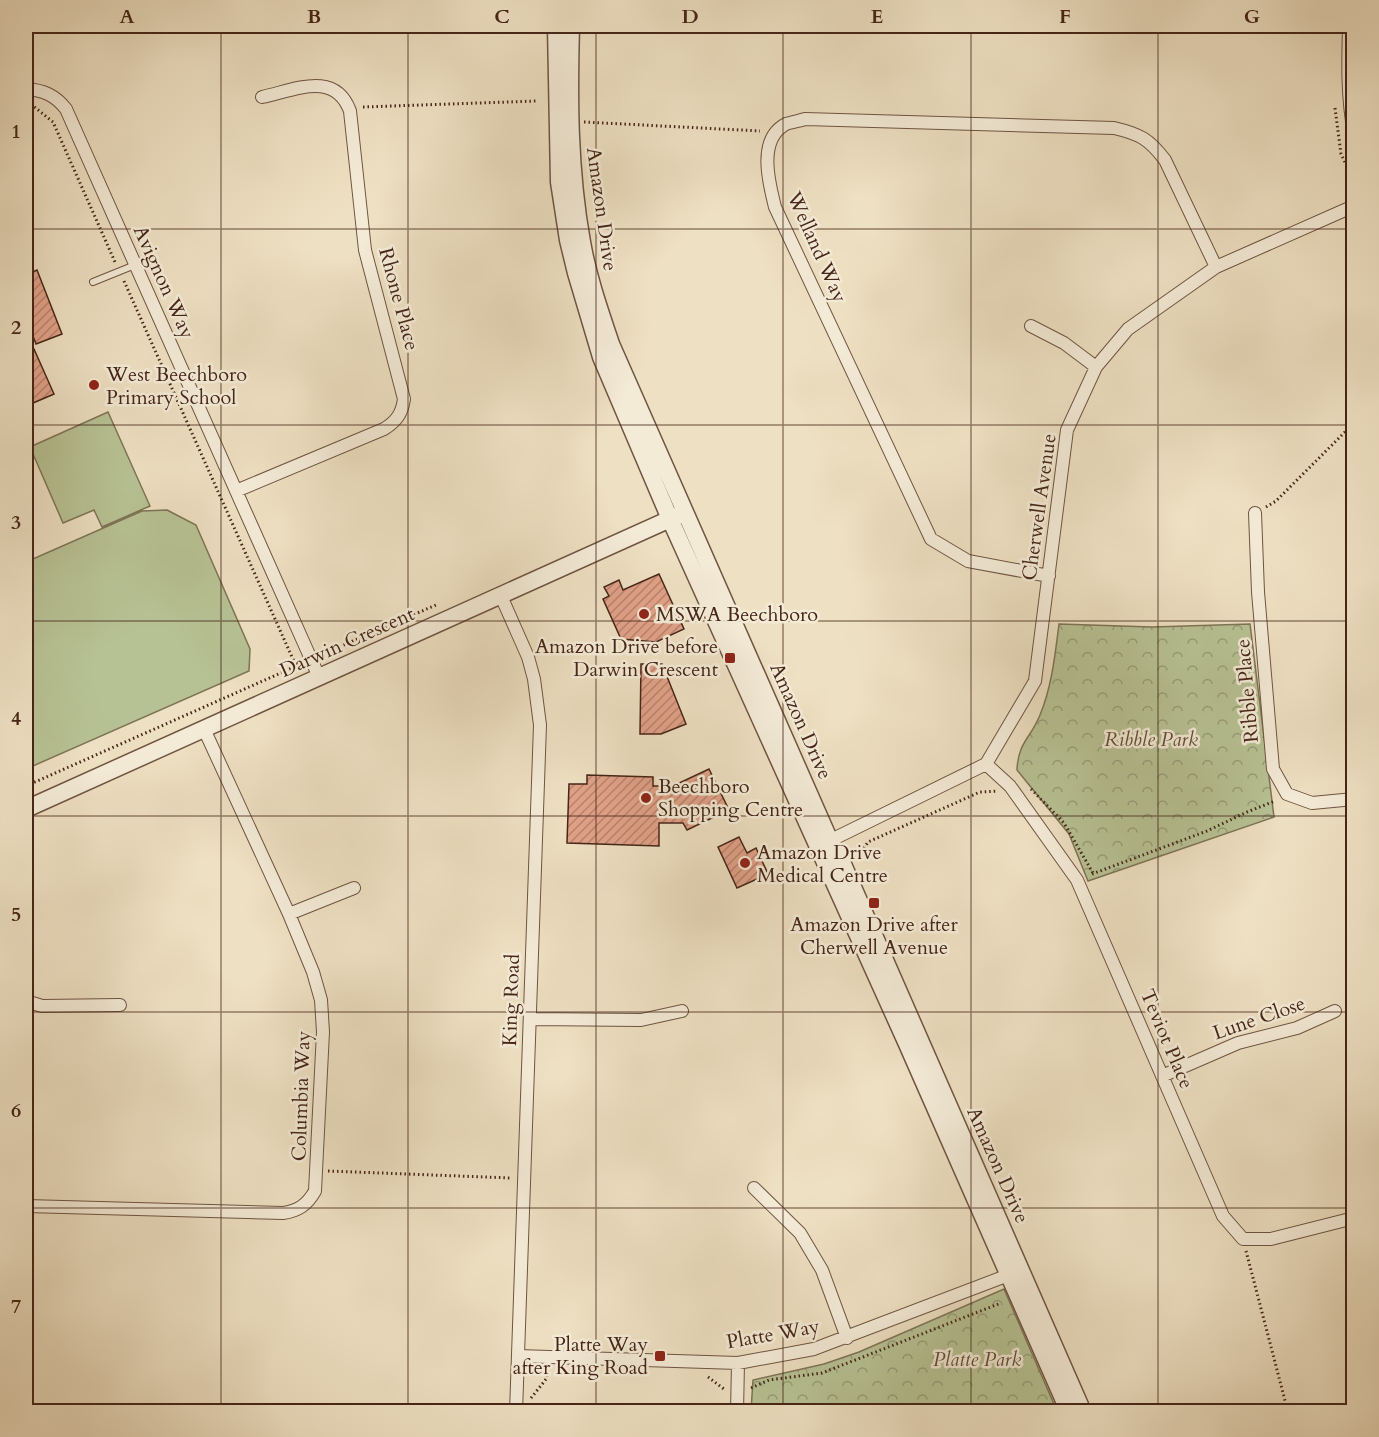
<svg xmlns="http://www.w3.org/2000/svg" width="1379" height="1437" font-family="Cardo,serif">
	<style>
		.park { fill: url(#park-crowns); stroke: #7e7456; stroke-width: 1.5 }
		.garden { fill: #b7c294; stroke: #7e7456; stroke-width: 1.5 }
		.building { fill: url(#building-hatch); stroke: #452517; stroke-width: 1.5 }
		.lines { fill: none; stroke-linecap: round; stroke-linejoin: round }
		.service-casing { stroke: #6f5442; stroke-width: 8 }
		.minor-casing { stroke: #6f5442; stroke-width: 14 }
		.tertiary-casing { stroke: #6f5442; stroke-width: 19 }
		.path { stroke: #452517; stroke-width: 3; stroke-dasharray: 1.5 3; stroke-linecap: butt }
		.service { stroke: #f4ebd7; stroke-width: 6 }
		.minor { stroke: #f4ebd7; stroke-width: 12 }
		.tertiary { stroke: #f4ebd7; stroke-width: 16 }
		.grid { fill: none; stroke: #452517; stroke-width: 1.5; stroke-opacity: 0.55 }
		.poi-dot { fill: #8f2418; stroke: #f4ebd7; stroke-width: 2 }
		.labels { text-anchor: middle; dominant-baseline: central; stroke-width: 5; stroke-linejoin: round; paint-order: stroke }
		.street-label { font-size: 20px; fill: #452517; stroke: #f4ebd7 }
		.poi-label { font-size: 20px; fill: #452517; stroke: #f4ebd7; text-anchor: start }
		.park-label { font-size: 20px; font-style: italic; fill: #624c36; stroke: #f4ebd7 }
		.neatline { fill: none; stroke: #452517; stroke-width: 2 }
		.grid-label { font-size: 20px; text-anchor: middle; font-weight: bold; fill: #452517 }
	</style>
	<defs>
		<pattern id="park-crowns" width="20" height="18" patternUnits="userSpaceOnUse" patternTransform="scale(1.5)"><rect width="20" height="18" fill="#b7c294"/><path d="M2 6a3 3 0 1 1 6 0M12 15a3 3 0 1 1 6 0" fill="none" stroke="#979d78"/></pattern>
		<pattern id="building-hatch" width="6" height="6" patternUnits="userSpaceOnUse" patternTransform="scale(1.5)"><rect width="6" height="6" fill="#e1a188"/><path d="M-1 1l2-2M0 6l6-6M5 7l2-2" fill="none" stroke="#b8836e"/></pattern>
	</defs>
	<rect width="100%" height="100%" fill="#eee0c2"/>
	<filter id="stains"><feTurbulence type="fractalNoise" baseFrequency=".00333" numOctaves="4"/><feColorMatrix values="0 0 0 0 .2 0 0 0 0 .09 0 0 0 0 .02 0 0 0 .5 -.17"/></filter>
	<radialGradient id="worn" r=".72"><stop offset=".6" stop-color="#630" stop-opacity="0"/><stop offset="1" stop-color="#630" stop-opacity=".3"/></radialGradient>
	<path class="park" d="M1059 624 1152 627 1250 624 1274 817 1088 881 1069 834 1017 770C1018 742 1031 738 1040 715 1052 686 1055 655 1059 624Z
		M1004 1289 1057 1411H751L753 1380 824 1364 859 1352Z"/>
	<path class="garden" d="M108 412 150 506 102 527 94 510 63 523 30 447Z
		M167 510 196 525 250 649 249 671 26 769V562L142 511Z"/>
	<path class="building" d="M37 270 62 334 36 344 26 318V275Z
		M34 349 54 394 26 406V353Z
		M659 574 684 629 656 642 621 639 603 599 609 596 604 587 619 580 623 590Z
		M641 664H662L686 724 661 734H640Z
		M709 769 729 810 687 830 683 823H659V846L567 843 569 784H587V775L653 777V786H673Z
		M739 837 747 853 756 848 768 874 737 888 718 847Z"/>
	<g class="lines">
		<g class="service-casing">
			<path id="service" d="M93 282 135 265"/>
		</g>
		<g class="minor-casing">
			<path id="minor" d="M1349 26C1348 61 1347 97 1354 133
				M26 89C43 90 55 95 66 109L319 677
				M1031 326 1064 343 1096 367
				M236 491 384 429C397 421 402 413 404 399L365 250 350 111C335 70 295 90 262 97
				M1255 513 1258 592 1273 769 1287 794 1312 803 1354 799
				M1049 576 968 561 931 539 775 207C769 183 757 139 786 124 792 122 799 121 805 119L1114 128C1140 134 1149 139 1165 160L1216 267
				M501 596 528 657 534 679 540 725 516 1412
				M986 764 1010 786 1077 880 1223 1216 1243 1239H1271L1354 1218
				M823 844 986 764 1035 681 1067 430 1096 367 1128 329 1216 267 1354 206
				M289 914 354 888
				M26 1001 42 1006 120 1005
				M530 1019 641 1020 682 1011
				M1162 1076 1238 1043 1297 1028 1335 1011
				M754 1188 800 1233 822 1270 847 1338
				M26 1206 283 1213C298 1211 307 1205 315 1191L323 1032 321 1000 313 972 289 914 204 729
				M518 1356 738 1363 814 1349 1014 1273
				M737 1412 738 1363"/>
		</g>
		<g class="tertiary-casing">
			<path id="tertiary" d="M556 26 559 182 568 240 576 273 601 357 670 519 907 1044 1069 1412
				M571 26C569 98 569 170 582 242 588 277 600 311 611 344L830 841 842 862 1083 1412
				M26 809 679 515"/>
		</g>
		<path class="path" d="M26 105H32L53 122 115 262
			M363 107 537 101
			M1335 108 1341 154 1354 181
			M584 122 760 131
			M1349 194 1353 188 1354 182
			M124 281 296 666
			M1266 507 1276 501 1354 423
			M323 654 436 605
			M26 786 301 664
			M1031 789 1064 823 1093 873
			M855 858 859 856 868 842 980 792 998 791
			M1092 874 1207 831 1247 812 1275 801
			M328 1171 511 1178
			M1246 1251 1288 1412
			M708 1377 724 1389
			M751 1388 769 1380 822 1373 1001 1303
			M531 1398 547 1378V1368"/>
		<use href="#service" class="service"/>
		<use href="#minor" class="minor"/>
		<use href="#tertiary" class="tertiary"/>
	</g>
	<path class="grid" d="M221 26V1412M408 26V1412M596 26V1412M783 26V1412M971 26V1412M1158 26V1412M26 229H1354M26 425H1354M26 621H1354M26 816H1354M26 1012H1354M26 1208H1354"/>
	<g class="poi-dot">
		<circle cx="94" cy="385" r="6"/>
		<circle cx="644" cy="614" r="6"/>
		<rect x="724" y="652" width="12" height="12" rx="3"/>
		<circle cx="646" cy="798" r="6"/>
		<circle cx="745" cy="863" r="6"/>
		<rect x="868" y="897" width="12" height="12" rx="3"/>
		<rect x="654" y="1350" width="12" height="12" rx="3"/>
	</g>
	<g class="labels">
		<g class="street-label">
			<text transform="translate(602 209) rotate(82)">Amazon Drive</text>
			<text transform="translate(817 247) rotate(66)">Welland Way</text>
			<text transform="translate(164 282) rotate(66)">Avignon Way</text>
			<text transform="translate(399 299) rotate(75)">Rhone Place</text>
			<text transform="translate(1039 507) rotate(-82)">Cherwell Avenue</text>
			<text transform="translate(347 642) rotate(-24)">Darwin Crescent</text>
			<text transform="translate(1247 691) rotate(-95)">Ribble Place</text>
			<text transform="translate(801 721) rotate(66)">Amazon Drive</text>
			<text transform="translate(511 1000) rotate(-88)">King Road</text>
			<text transform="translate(1259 1018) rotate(-19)">Lune Close</text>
			<text transform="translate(1167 1039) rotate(67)">Teviot Place</text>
			<text transform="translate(301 1096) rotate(-88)">Columbia Way</text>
			<text transform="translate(998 1165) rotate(66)">Amazon Drive</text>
			<text transform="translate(773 1334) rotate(-10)">Platte Way</text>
		</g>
		<g class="poi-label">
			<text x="106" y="374">West Beechboro<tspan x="106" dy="23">Primary School</tspan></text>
			<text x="656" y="614">MSWA Beechboro</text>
			<text x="718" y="646" text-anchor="end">Amazon Drive before<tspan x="718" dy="23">Darwin Crescent</tspan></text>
			<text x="658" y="786">Beechboro<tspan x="658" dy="23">Shopping Centre</tspan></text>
			<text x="757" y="852">Amazon Drive<tspan x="757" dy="23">Medical Centre</tspan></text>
			<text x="874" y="924" text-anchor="middle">Amazon Drive after<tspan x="874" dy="23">Cherwell Avenue</tspan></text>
			<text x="648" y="1344" text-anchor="end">Platte Way<tspan x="648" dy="23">after King Road</tspan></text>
		</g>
		<g class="park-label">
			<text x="1151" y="739">Ribble Park</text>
			<text x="977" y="1359">Platte Park</text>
		</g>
	</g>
	<rect width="1379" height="1437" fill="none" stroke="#eee0c2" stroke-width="66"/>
	<rect x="33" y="33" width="1313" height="1371" class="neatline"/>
	<g class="grid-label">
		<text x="127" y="23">A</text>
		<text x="314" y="23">B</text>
		<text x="502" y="23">C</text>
		<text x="690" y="23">D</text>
		<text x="877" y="23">E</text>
		<text x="1065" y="23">F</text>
		<text x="1252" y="23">G</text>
		<text x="16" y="138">1</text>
		<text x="16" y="334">2</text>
		<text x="16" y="529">3</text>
		<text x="16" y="725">4</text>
		<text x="16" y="921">5</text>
		<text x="16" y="1117">6</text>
		<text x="16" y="1313">7</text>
	</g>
	<rect width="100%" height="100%" filter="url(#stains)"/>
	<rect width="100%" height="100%" fill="url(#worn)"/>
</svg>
